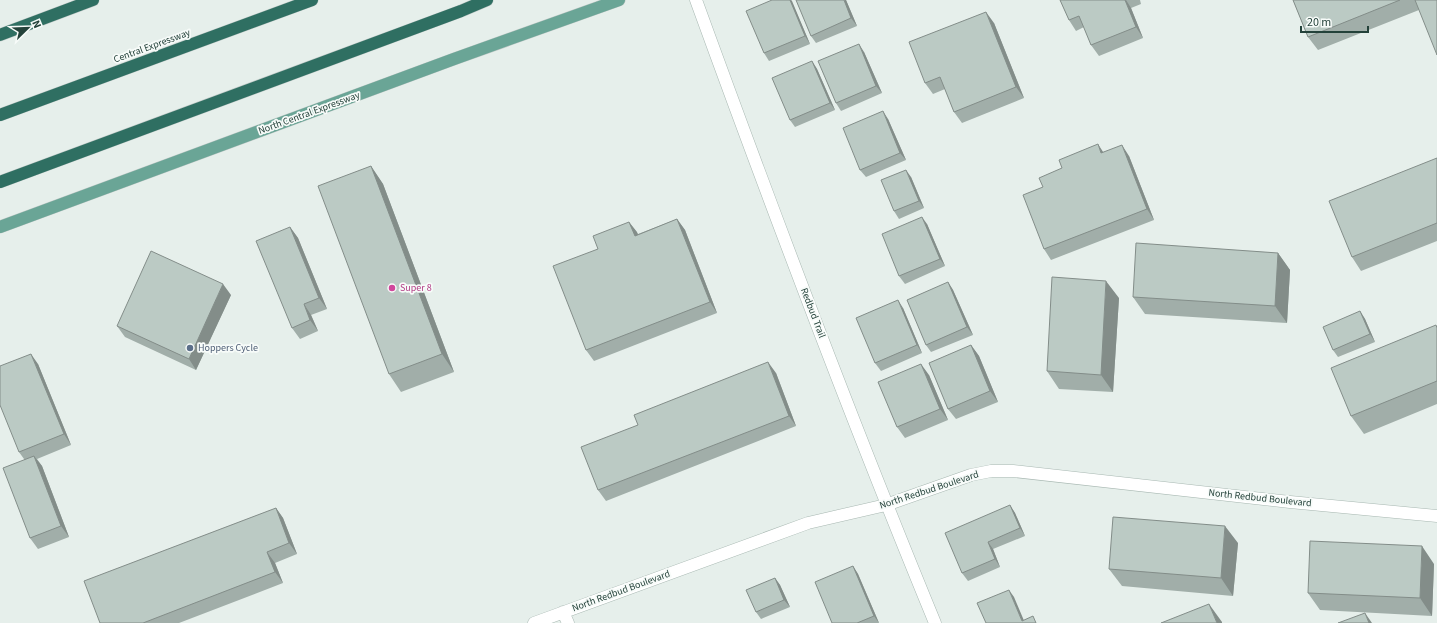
<svg xmlns="http://www.w3.org/2000/svg" width="1437" height="623" font-family="'Source Sans 3',sans-serif">
	<style>
		.lines { fill: none; stroke-linecap: round; stroke-linejoin: round }
		.minor-casing { stroke: #a8b8b2; stroke-width: 13 }
		.major-casing { stroke: #c2cac8; stroke-width: 13 }
		.highway-casing { stroke: #c2cac8; stroke-width: 13 }
		.minor { stroke: #fff; stroke-width: 12 }
		.major { stroke: #6aa596; stroke-width: 12 }
		.highway { stroke: #2f6f62; stroke-width: 12 }
		.wall { fill: #a1aea9 }
		.shaded-wall { fill: #838d89 }
		.building { fill: #bbcac4; stroke: #838d89 }
		.hotel-dot { fill: #d1479c; stroke: #f7fbf9; stroke-width: 1.5 }
		.service-dot { fill: #5c6f8a; stroke: #f7fbf9; stroke-width: 1.5 }
		.labels { text-anchor: middle; dominant-baseline: central; stroke-width: 3.5; stroke-linejoin: round; paint-order: stroke }
		.street-label { font-size: 10px; fill: #24423a; stroke: #f7fbf9 }
		.hotel-label { font-size: 10px; fill: #b23c85; stroke: #f7fbf9; text-anchor: start }
		.service-label { font-size: 10px; fill: #4e5e75; stroke: #f7fbf9; text-anchor: start }
	</style>
	<rect width="100%" height="100%" fill="#e6efeb"/>
	<g class="lines">
		<g class="minor-casing">
			<path id="minor" d="M696 0C772 209 850 417 935 623
				M563 612 568 623
				M534 623 808 523 886 505 971 475 991 471H1013L1290 502 1437 516"/>
		</g>
		<g class="major-casing">
			<path id="major" d="M0 227 454 59 619 0"/>
		</g>
		<g class="highway-casing">
			<path id="highway" d="M0 35 93 0
				M0 115 312 0
				M0 182 461 11 487 0"/>
		</g>
		<use href="#minor" class="minor"/>
		<use href="#major" class="major"/>
		<use href="#highway" class="highway"/>
	</g>
	<path class="wall" d="M772 0H791L810 44 769 61 764 53Z
		M846 0 857 26 816 43 811 36Z
		M1060 0H1140L1141 4 1131 8 1143 38 1099 56 1091 45 1084 27 1076 31 1069 20Z
		M1293 0H1437L1419 10 1318 50 1308 37Z
		M994 23 1024 98 962 123 954 112 945 89 933 94 925 83Z
		M864 52 882 93 841 111 836 103Z
		M812 61 817 69 835 110 795 127 790 120Z
		M888 119 906 160 866 177 860 170Z
		M1103 152 1129 156 1154 220 1051 260 1044 249 1043 187Z
		M1437 158V241L1361 271 1352 257Z
		M371 166 383 184 454 372 401 392 389 374Z
		M911 177 924 208 899 219 894 211Z
		M677 219 685 230 717 313 594 361 586 350 598 249 629 222 638 234Z
		M927 224 945 266 905 284 899 276Z
		M290 227 298 238 327 309 311 315 318 331 300 339 292 328Z
		M1278 253 1290 270 1287 323 1145 314 1133 297Z
		M948 282 953 290 973 335 931 352 926 345Z
		M231 295 196 370 125 337 117 326Z
		M1119 298 1113 392 1059 389 1047 371Z
		M903 308 922 353 881 371 875 363Z
		M1360 311 1365 319 1375 342 1338 357 1333 350Z
		M1437 327V404L1364 434 1351 416Z
		M971 345 979 356 998 402 956 419 948 409Z
		M38 364 71 445 37 459 42 466 69 537 38 549 30 538 24 459 19 452Z
		M776 373 796 426 606 501 598 490Z
		M929 375 948 420 905 438 897 427Z
		M1010 505 1015 513 1025 536 993 549 1000 567 968 581 962 573Z
		M276 508 283 518 297 554 275 563 283 583 179 623H100Z
		M1238 543 1233 596 1122 586 1109 569Z
		M1434 564 1432 616 1320 610 1308 593Z
		M853 566 858 574 879 623H832Z
		M775 578 780 585 790 607 761 619 756 612Z"/>
	<path class="shaded-wall" d="M790 0H791L792 1 810 44 805 36Z
		M844 0H846L857 26 851 18Z
		M1125 0H1126L1131 8 1143 38 1136 27Z
		M986 12 994 23 1024 98 1016 87Z
		M859 44 864 52 882 93 876 86Z
		M812 61 817 69 835 110 830 103Z
		M883 111 888 119 906 160 900 153Z
		M1098 144 1105 155 1101 153Z
		M1122 145 1129 156 1154 220 1147 209Z
		M371 166 383 184 454 372 442 354Z
		M906 170 911 177 924 208 919 201Z
		M922 217 927 224 945 266 940 259Z
		M677 219 685 230 717 313 710 302Z
		M629 222 637 232 642 246 635 236Z
		M290 227 298 238 327 309 319 298Z
		M1278 253 1290 270 1287 323 1275 306Z
		M1106 281 1119 298 1113 392 1101 375Z
		M948 282 953 290 973 335 967 327Z
		M223 284 231 295 196 370 189 359Z
		M898 300 903 308 922 353 917 345Z
		M304 304 311 315 318 331 310 320Z
		M1360 311 1365 319 1375 342 1370 334Z
		M971 345 979 356 998 402 990 391Z
		M31 354 38 364 71 445 64 434Z
		M768 362 776 373 796 426 789 416Z
		M921 364 929 375 948 420 940 409Z
		M34 456 42 466 69 537 61 526Z
		M1010 505 1015 513 1025 536 1020 528Z
		M276 508 283 518 297 554 289 543Z
		M1225 526 1238 543 1233 596 1221 578Z
		M988 542 993 549 1000 567 995 559Z
		M1422 546 1434 564 1432 616 1420 598Z
		M267 552 275 563 283 583 275 572Z
		M853 566 858 574 879 623 874 616Z
		M775 578 780 585 790 607 784 600Z
		M1009 590 1014 597 1025 623 1022 621Z
		M1209 604 1222 622V623H1217Z
		M1365 613 1372 623H1369Z"/>
	<path class="building" d="M772 0H790L805 36 764 53 746 11Z
		M796 0H844L851 18 811 36Z
		M1060 0H1125L1136 27 1091 45 1079 16 1069 20Z
		M1293 0H1400L1308 37Z
		M1415 0H1437V55Z
		M986 12 1016 87 954 112 940 77 925 83 909 42Z
		M859 44 876 86 836 103 818 61Z
		M812 61 830 103 790 120 772 78Z
		M883 111 900 153 860 170 843 128Z
		M1098 144 1101 153 1122 145 1147 209 1044 249 1023 195 1043 187 1039 178 1062 168 1059 160Z
		M1437 158V223L1352 257 1329 201Z
		M371 166 442 354 389 374 318 186Z
		M906 170 919 201 894 211 881 180Z
		M922 217 940 259 899 276 882 234Z
		M677 219 710 302 586 350 553 266 598 249 593 236 629 222 635 236Z
		M290 227 319 298 304 304 310 320 292 328 256 241Z
		M1136 243 1278 253 1275 306 1133 297Z
		M151 251 223 284 189 359 117 326Z
		M1052 277 1106 281 1101 375 1047 371Z
		M948 282 967 327 926 345 907 300Z
		M898 300 917 345 875 363 856 318Z
		M1360 311 1370 334 1333 350 1323 327Z
		M1436 325 1437 328V381L1351 416 1331 368Z
		M971 345 990 391 948 409 929 363Z
		M31 354 64 434 19 452 0 405V366Z
		M768 362 789 416 598 490 581 447 638 425 634 415Z
		M921 364 940 409 897 427 878 382Z
		M34 456 61 526 30 538 3 468Z
		M1010 505 1020 528 988 542 995 559 962 573 945 533Z
		M276 508 289 543 267 552 275 572 143 623H100L84 581Z
		M1113 517 1225 526 1221 578 1109 569Z
		M1310 541 1422 546 1420 598 1308 593Z
		M853 566 874 616 857 623H832L815 582Z
		M775 578 784 600 756 612 746 590Z
		M1009 590 1022 621 1033 616 1036 623H986L977 603Z
		M1209 604 1217 623H1161Z
		M1365 613 1369 623H1338Z"/>
	<circle class="hotel-dot" cx="392" cy="288" r="4"/>
	<circle class="service-dot" cx="190" cy="348" r="4"/>
	<g class="labels">
		<g class="street-label">
			<text transform="translate(152 46) rotate(-20)">Central Expressway</text>
			<text transform="translate(309 113) rotate(-20)">North Central Expressway</text>
			<text transform="translate(813 313) rotate(69)">Redbud Trail</text>
			<text transform="translate(929 490) rotate(-18)">North Redbud Boulevard</text>
			<text transform="translate(1260 498) rotate(6)">North Redbud Boulevard</text>
			<text transform="translate(621 591) rotate(-20)">North Redbud Boulevard</text>
		</g>
		<g class="hotel-label">
			<text x="400" y="288">Super 8</text>
		</g>
		<g class="service-label">
			<text x="198" y="348">Hoppers Cycle</text>
		</g>
	</g>
	<g transform="translate(28 28) rotate(67)" stroke="#f7fbf9" stroke-width="3" paint-order="stroke">
	<path d="M0-3L7 15L0 10L-7 15Z" fill="#24423a"/>
	<text y="-6" font-size="11" font-weight="bold" text-anchor="middle" fill="#24423a">N</text>
	</g>
	<path d="M1301 26v6h67v-6" fill="none" stroke="#24423a" stroke-width="2"/>
	<text x="1307" y="26" font-size="12" fill="#24423a" stroke="#f7fbf9" stroke-width="3" paint-order="stroke">20 m</text>
</svg>
